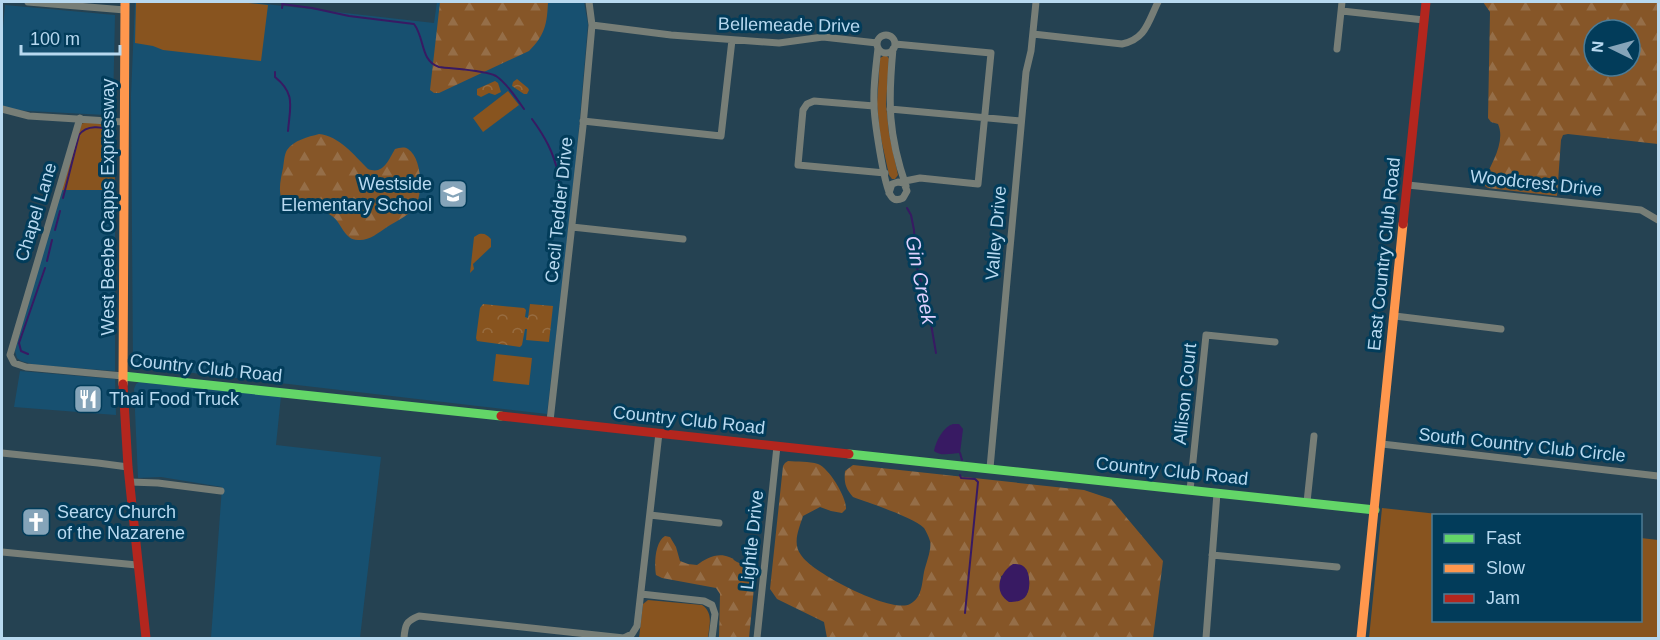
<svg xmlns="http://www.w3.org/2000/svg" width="1660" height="640" font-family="Arial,sans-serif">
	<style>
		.built { fill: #175070 }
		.grass { fill: #88541f }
		.forest { fill: url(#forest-firs); fill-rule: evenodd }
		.park { fill: url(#park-crowns) }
		.water { fill: #381a63 }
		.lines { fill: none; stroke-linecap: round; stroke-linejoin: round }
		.stream { stroke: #381a63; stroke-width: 2 }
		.street { stroke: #777e77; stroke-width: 7 }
		.fast { stroke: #63d668; stroke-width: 9 }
		.slow { stroke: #ff974d; stroke-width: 9 }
		.jam { stroke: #b3261e; stroke-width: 9 }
		.labels { text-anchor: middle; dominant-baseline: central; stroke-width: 6; stroke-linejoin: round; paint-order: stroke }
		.street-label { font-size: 18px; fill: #b8d9f0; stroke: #023c5a }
		.poi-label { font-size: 18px; fill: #b8d9f0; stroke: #023c5a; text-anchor: start }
		.water-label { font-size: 20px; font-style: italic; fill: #dfd0fe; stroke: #023c5a }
	</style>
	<defs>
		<pattern id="forest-firs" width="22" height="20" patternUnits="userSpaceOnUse" patternTransform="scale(1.5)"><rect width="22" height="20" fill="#865628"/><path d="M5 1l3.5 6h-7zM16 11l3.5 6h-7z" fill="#956e48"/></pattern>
		<pattern id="park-crowns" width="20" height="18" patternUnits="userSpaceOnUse" patternTransform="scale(1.5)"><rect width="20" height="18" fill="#88541f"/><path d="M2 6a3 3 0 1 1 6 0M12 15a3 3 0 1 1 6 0" fill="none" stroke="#976c40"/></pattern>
	</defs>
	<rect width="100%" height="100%" fill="#254252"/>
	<path class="built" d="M135 2H248L434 23 437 2H584L588 24 575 174 547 414 133 366 131 96Z
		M5 5 115 15 113 107 110 112 106 115 28 111 8 109 2 105V39Z
		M60 190H115V371L35 365 21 361 17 358 15 351Z
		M20 371 115 379 116 415 14 407Z
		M139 382 281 396 276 445 381 457 360 638H211L222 487 161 477 138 478 134 389 136 384Z"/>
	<path class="grass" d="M136 2H239L268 5 261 61 163 50 153 46 135 43Z
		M885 55 888 57 889 59 886 104 889 133 898 175 895 179H892L889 175 880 134 877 104 880 58Z
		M508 91 519 105 483 132 473 118Z
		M84 123C95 123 110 120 114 131L115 190H60L80 124Z
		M479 234C485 233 487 235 491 239V247L473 264 474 269 470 273 474 237Z
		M496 354 532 358 529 385 493 381Z
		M1382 508 1447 515 1434 516V620H1640L1641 538 1658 540V638H1369Z
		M648 600 702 605C714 613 709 626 708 638H639L643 604Z"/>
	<path class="forest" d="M440 2H548C547 24 545 35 529 51L439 93H434L430 90Z
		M1483 2H1658V144L1568 134 1563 135 1561 140 1557 196 1488 188 1485 186 1484 181C1491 164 1506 142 1498 124L1491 122 1488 118 1490 12ZM1594 30H1630V66H1594Z
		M319 134C339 136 354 155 368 169 383 175 388 161 395 149 399 148 404 146 408 149 422 158 423 192 416 205 411 215 396 221 387 227 378 233 369 241 358 240 344 240 342 223 332 216 317 206 305 214 292 208 275 201 280 183 283 168 284 163 284 155 287 150 294 140 308 137 319 134Z
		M788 461C797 462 809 461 818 464 829 468 847 498 846 509L842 513 831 511 820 507 803 516C799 529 792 543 801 555 812 573 892 614 910 604 922 598 922 583 924 572 926 563 932 549 930 541 929 537 926 531 924 528 913 517 869 503 853 497 845 488 844 482 845 471L853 465 1084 490 1111 499 1163 561 1153 638H827L824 622 777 599 770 589 783 466 785 463ZM1026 569C1030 578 1031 590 1024 598L1000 589 1001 576Z
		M665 536 670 537 676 547 680 561 688 564 697 565C706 558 718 552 729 557 737 560 730 558 737 562 743 565 750 565 756 567L749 638H719L720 594 716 588 662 578 656 575C654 564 655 542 665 536Z"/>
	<path class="park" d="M517 79 528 88 529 90 527 94H524L512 86 513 82Z
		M495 81 498 83 501 92 495 95 489 93 481 97 477 95V89Z
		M483 304 524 308 526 310 525 317 528 318 530 304 553 306 549 342 526 340 527 329H525L522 345 520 347 477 341 476 338 480 308Z"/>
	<path class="water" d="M953 424H959L963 429 960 453C952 453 941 457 934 451 936 441 943 427 953 424Z
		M1013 564C1016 564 1020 564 1023 566 1030 570 1031 587 1027 594 1024 601 1016 602 1009 602 993 592 999 573 1013 564Z"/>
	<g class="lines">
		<path class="stream" d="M282 4 312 8 349 16 414 24C425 38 420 61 439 67 453 69 485 70 496 76 508 84 516 98 524 109
			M282 8 283 2
			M275 72V77C296 94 290 106 288 131
			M532 119C545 137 553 151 558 173
			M559 181 561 196
			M63 198 79 135C86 125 103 125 112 133
			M907 208 911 215 914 230 916 260 918 273 930 310 931 324 936 353
			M55 230 60 211
			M47 261 52 240
			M28 354 21 351 19 343 45 268
			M960 453 962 460
			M960 475 961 478 975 479 978 482 965 613"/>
		<path class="street" d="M28 2 125 10
			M1342 11 1424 20
			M592 25 671 35 779 43 823 37 877 43
			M1033 34 1122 44C1146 39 1148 22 1158 2
			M877 44a9 9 0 1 1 18 0a9 9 0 1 1-18 0Z
			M895 44 991 53 978 184 920 178 905 181
			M878 48C876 67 873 86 874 104 874 119 884 186 891 196 894 201 899 200 903 198L907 191 904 183 898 182 892 184 889 193
			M893 49C888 102 888 134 906 186
			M1337 49 1342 2
			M874 106 814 101 807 104 803 110 798 165 885 173
			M2 109 29 116 124 122
			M890 109 1021 121
			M80 118 10 355 14 363 26 367 123 376
			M583 121 721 136 732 40
			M1408 185 1641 210 1658 220
			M572 227 683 239
			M1395 316 1501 329
			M550 421 583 126 592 25 589 2
			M1382 444 1658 476
			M2 453 98 463 128 467
			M990 468 1026 72 1031 51 1036 2
			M130 482 158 483 221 491
			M1190 490 1206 335 1275 342
			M1307 502 1314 436
			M650 515 719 523
			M2 552 137 565
			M1212 555 1337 567
			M641 594 704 601 712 605 715 614 712 638
			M404 638C405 625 406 621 419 616L624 638 632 634 637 626 659 433
			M757 638 777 446
			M1206 638 1217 493"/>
		<path class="fast" d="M123 376 501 416
			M849 454 1375 510"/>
		<path class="slow" d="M123 384 125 2
			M1361 638 1403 224"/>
		<path class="jam" d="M1403 224 1426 2
			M123 384 128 467 146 638
			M501 416 849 454"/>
	</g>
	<defs>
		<g id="school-square" transform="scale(1.5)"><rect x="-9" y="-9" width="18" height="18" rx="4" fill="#85a4b9" stroke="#023c5a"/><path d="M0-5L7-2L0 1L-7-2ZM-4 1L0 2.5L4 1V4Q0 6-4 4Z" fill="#fff"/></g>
		<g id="restaurant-square" transform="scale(1.5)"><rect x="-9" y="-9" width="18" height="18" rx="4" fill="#85a4b9" stroke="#023c5a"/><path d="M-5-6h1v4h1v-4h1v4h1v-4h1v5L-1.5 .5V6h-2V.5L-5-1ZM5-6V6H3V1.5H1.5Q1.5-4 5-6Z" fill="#fff"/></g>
		<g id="church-square" transform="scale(1.5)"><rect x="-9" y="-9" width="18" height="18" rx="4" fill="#85a4b9" stroke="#023c5a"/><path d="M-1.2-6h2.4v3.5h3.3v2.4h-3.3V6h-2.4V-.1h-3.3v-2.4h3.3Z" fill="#fff"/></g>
	</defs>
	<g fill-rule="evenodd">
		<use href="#school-square" x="453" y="194"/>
		<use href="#restaurant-square" x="88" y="399"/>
		<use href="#church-square" x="36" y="522"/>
	</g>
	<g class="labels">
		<g class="street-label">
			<text transform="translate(789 25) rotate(1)">Bellemeade Drive</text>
			<text transform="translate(1536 183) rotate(6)">Woodcrest Drive</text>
			<text transform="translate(108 207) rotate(-90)">West Beebe Capps Expressway</text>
			<text transform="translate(559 210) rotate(-84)">Cecil Tedder Drive</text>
			<text transform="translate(36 212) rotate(-73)">Chapel Lane</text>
			<text transform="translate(996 233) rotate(-85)">Valley Drive</text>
			<text transform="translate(1384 254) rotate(-84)">East Country Club Road</text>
			<text transform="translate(206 368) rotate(6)">Country Club Road</text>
			<text transform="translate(1185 394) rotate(-84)">Allison Court</text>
			<text transform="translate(689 420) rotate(6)">Country Club Road</text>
			<text transform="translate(1522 445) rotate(6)">South Country Club Circle</text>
			<text transform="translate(1172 471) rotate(6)">Country Club Road</text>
			<text transform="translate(752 540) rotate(-84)">Lightle Drive</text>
		</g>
		<g class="poi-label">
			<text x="432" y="184" text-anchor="end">Westside<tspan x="432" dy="21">Elementary School</tspan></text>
			<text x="109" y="399">Thai Food Truck</text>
			<text x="57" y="512">Searcy Church<tspan x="57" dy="21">of the Nazarene</tspan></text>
		</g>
		<g class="water-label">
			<text transform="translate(921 280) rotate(79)">Gin Creek</text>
		</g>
	</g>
	<rect width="1660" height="640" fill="none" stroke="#b8d9f0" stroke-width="6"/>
	<rect x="1432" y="514" width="210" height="108" fill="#023c5a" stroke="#4b7b96" stroke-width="1.5"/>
	<rect x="1444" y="534" width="30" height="9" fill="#63d668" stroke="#4b7b96" stroke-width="1.5"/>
	<text x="1486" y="544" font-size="18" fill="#b8d9f0">Fast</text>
	<rect x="1444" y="564" width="30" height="9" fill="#ff974d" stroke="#4b7b96" stroke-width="1.5"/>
	<text x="1486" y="574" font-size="18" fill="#b8d9f0">Slow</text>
	<rect x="1444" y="594" width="30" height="9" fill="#b3261e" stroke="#4b7b96" stroke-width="1.5"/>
	<text x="1486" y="604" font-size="18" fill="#b8d9f0">Jam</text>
	<g transform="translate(1612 48) rotate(275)"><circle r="28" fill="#023c5a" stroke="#4b7b96" stroke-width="1.5"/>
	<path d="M0-4.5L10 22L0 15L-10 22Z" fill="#85a4b9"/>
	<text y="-9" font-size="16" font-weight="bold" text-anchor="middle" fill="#b8d9f0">N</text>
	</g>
	<path d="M21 45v9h99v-9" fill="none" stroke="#b8d9f0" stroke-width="3"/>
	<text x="30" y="45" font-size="18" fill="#b8d9f0" stroke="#023c5a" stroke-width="4.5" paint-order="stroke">100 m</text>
</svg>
